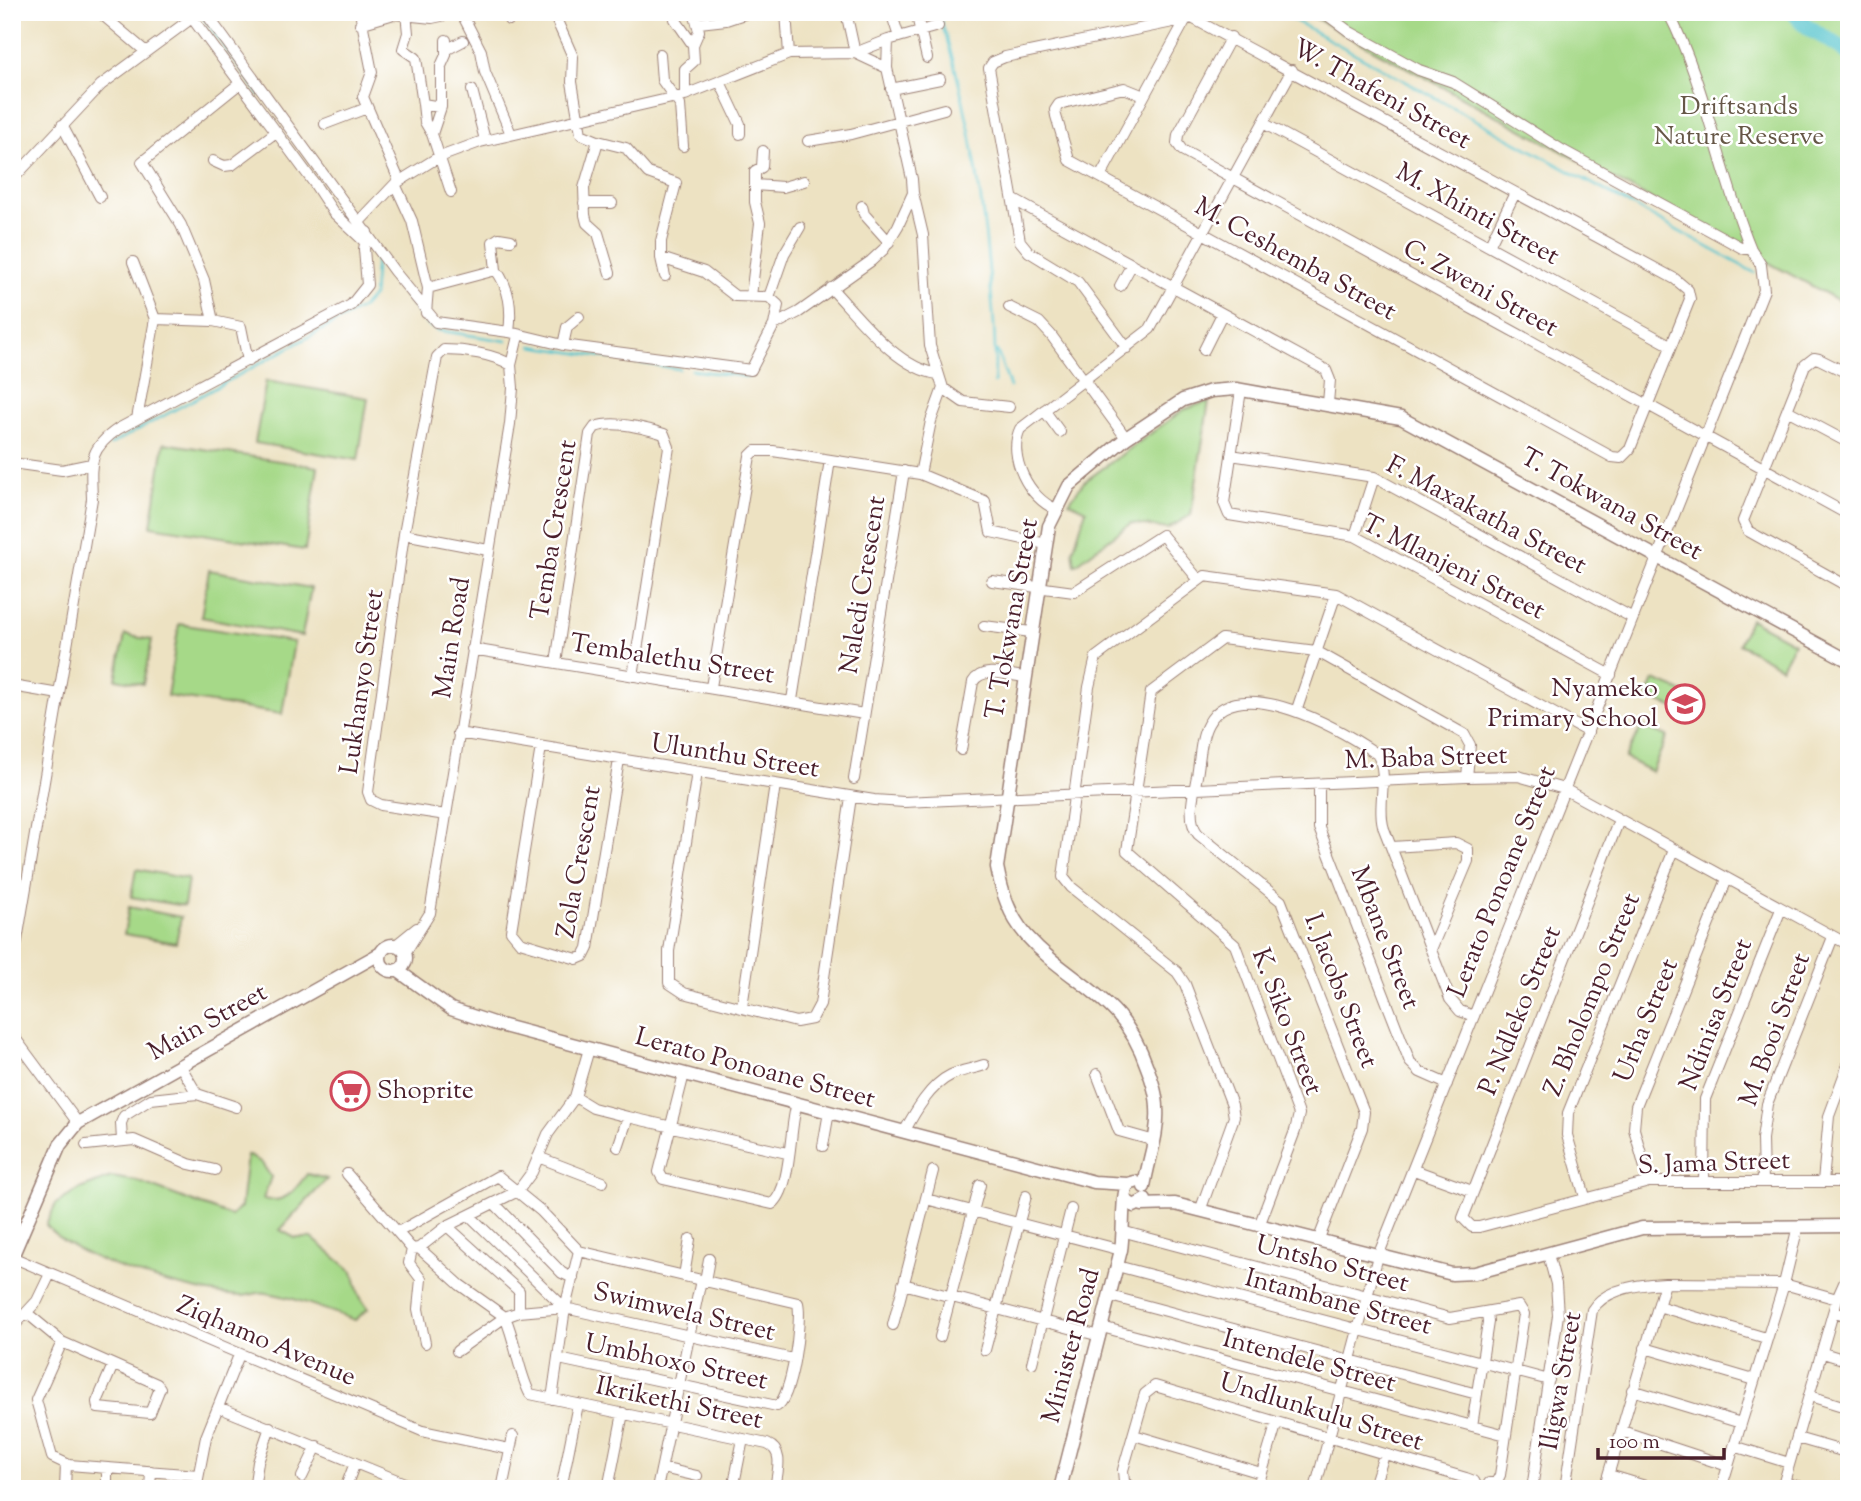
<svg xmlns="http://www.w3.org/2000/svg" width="1861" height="1501" font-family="'Sorts Mill Goudy',serif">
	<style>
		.green { fill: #a6d988; stroke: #787c5a; stroke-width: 2 }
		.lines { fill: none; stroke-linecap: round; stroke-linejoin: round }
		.stream { stroke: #57c4cd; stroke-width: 2.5 }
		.river { stroke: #57c4cd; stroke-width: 16 }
		.minor-casing { stroke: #9c8076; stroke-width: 12 }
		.tertiary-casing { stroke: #9c8076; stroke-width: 15 }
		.minor { stroke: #fff; stroke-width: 10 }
		.tertiary { stroke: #fff; stroke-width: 12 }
		.labels { text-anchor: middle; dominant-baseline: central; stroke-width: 5; stroke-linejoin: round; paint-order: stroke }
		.street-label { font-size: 26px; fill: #4a1f2b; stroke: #fff }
		.park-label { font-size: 26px; fill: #665747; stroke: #fff }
		.poi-label { font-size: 26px; fill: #4a1f2b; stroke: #fff; text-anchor: end }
	</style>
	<rect width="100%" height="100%" fill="#fff"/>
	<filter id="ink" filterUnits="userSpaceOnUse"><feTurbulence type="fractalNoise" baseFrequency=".0143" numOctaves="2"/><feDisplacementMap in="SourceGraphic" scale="14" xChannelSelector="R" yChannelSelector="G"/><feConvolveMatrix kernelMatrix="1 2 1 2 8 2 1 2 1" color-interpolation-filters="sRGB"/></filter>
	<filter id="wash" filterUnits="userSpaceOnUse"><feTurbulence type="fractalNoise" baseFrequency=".00686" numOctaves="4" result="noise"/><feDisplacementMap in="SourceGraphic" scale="28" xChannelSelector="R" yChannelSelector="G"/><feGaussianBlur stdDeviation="1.57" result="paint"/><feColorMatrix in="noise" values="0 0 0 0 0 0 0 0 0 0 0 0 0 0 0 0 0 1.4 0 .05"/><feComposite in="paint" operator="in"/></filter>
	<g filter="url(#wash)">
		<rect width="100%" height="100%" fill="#ede2c2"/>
		<path class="green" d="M1304 12H1849V306Z
			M266 381 368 398 358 460 255 443Z
			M1209 401 1191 515 1167 529 1131 523 1075 565 1073 551 1086 510 1069 502 1084 482 1183 410Z
			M164 443 318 467 305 550 151 526Z
			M209 570 311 588 302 636 201 617Z
			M1750 619 1794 643 1781 667 1739 644Z
			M179 624 294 642 282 714 167 696Z
			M125 635 152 640 143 684 116 679Z
			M1654 680 1689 694 1682 711 1647 697Z
			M1642 726 1667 736 1652 772 1625 758Z
			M136 869 188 879 184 906 131 897Z
			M129 907 181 917 176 943 124 934Z
			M247 1155 261 1162 271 1177 263 1199C286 1204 294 1191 307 1174L327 1179 280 1230 295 1238H312L353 1272 359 1295 368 1309 355 1320C326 1310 297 1298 267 1293 258 1291 250 1296 241 1296 194 1294 75 1262 46 1225L56 1204 80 1189 111 1177 137 1181 231 1216 241 1207Z"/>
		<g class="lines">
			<path class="stream" d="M199 12 260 95
				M938 12C967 95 981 183 989 271 993 309 997 345 994 383
				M1279 12 1755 273
				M376 256 427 324 436 330 507 341
				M532 346 679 369
				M997 351 1010 387
				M691 370 749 377
				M110 445 362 308 373 296 376 256"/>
			<path class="river" d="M1794 12C1807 33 1832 38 1849 54"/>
		</g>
	</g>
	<g filter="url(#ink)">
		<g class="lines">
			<g class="minor-casing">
				<path id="minor" d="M99 12 145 51
					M205 12 394 271 436 322 509 332 563 345 751 370 774 325 799 312 871 261 884 249 898 226 913 193 912 179 887 68 855 53 888 40 938 26
					M360 12 372 72 363 97 399 180
					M461 12 481 51 485 72 511 134
					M508 12 509 20
					M553 12 573 57 572 82 581 134 598 141 584 188 585 215 587 223 598 233 610 273
					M786 12 789 54
					M891 12 899 37
					M916 12 927 58
					M1668 12C1706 85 1719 172 1751 249
					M406 13 408 33 403 49 416 58 423 104 441 107
					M675 19 693 45 694 61 685 69V95
					M699 23 726 20 750 12
					M360 24 394 14 432 18 460 12
					M1231 37 1178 135 1177 143 1182 150 1849 515
					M446 40V55L441 66V107L432 134 451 192
					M693 45 699 31 694 12
					M446 50 463 41
					M660 54 662 80 680 105 683 146
					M887 68 888 40
					M239 84 142 162 181 225 204 280 213 321 241 327 248 361
					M721 84 740 124V134
					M891 89 940 79
					M472 90 485 140
					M423 104 425 122 432 134
					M1263 123 1670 345
					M325 124 367 108
					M62 125 100 197
					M598 141 626 148 648 173 676 183 661 241V258L704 272 735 296 769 297 778 305 774 325
					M808 141 851 134 944 109
					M213 161 224 166 232 165 276 132
					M1100 177 1186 19
					M12 180 101 85 192 18 314 183 333 212 364 241
					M395 184 437 158 480 142 685 95 789 54 855 53 846 12
					M755 185 783 187 804 181
					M913 193 923 235 930 346 943 388 963 402 1009 407
					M1014 200 1326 370 1330 380 1328 403
					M584 203H612
					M862 206 864 214 889 242
					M360 221 395 184 412 221 428 288 496 270 493 242 499 238 511 240
					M1489 246 1515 193
					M661 258 665 276
					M133 262 155 319 137 419
					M496 270C510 289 512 309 509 332
					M1120 286 1132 264
					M831 288C859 317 896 368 938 374
					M751 296 760 223 755 202V171L762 167 763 151
					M769 297 784 254 800 227
					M1009 307 1039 322 1051 335 1126 438
					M426 313 428 288
					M155 319 213 321
					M563 345 567 327 579 317
					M1127 348 1078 282 1029 252 1020 241 989 68 993 62 1005 57 1192 18 1675 279 1688 290 1690 299 1630 449 1621 458 1612 457 1069 160 1056 116 1055 110 1059 104 1124 88 1144 96
					M1204 350 1222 314
					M1849 374 1819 359 1814 358 1805 365 1743 521 1748 531 1849 587
					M1241 390 1224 503 1229 515 1355 536 1611 675
					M1044 410 1060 432
					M1787 410 1849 443
					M1231 455 1374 477 1633 618
					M12 463 62 470 91 464
					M920 474 985 501 991 532 1046 544
					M1056 509C1029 499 1007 456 1020 429L1150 329 1292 70
					M404 534 488 550
					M1355 536 1374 477
					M992 581 1074 592 1162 535 1198 579
					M984 626 1031 632
					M472 649 864 714
					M556 663 590 434 595 427C614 420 645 428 664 434L669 447 633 676
					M12 686 59 694
					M711 687 750 456 755 451H773L920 474 931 421 943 388
					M792 700 830 460
					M1297 709 1336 594
					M458 733 874 800 904 802 1467 777 1518 776 1564 789 1849 945
					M541 747 511 931 520 942 577 959 584 956 588 948 619 760
					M961 750 973 682C982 666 1008 675 1024 677
					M697 772 669 951V983L684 993 796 1022 812 1019 820 1004 851 797
					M854 779 904 471
					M1319 784V828L1410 1062 1420 1072 1447 1084
					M446 815 381 805 371 800 368 792 404 534 437 357 444 350C464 350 494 354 511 365
					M1619 820 1463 1218 1472 1227H1479L1649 1182H1849
					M1392 847 1456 843 1468 849V861L1432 947
					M396 945 417 928
					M405 953 430 913 510 424 513 388 511 365 518 336
					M12 970 92 499C91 465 87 450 118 429L351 305 367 285 364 249 367 232
					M742 1007 775 785
					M12 1034 78 1123
					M180 1065 197 1094
					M684 1074 659 1172 663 1179 772 1204C792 1189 789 1128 797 1103
					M1097 1074 1119 1131 1155 1141
					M575 1097 593 1108 628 1117 618 1147
					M628 1117 787 1153
					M904 1132C915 1112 930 1085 951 1075 962 1070 973 1069 984 1065
					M122 1141 121 1123 124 1116 151 1099 197 1094 236 1107
					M86 1145 134 1140 189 1164 215 1170
					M823 1146 829 1112
					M538 1157 603 1182
					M1414 1170 1472 1191
					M347 1174 412 1249 419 1248 460 1285 505 1317 457 1351
					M1649 1182 1634 1129 1636 1106 1727 879
					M1704 1182 1705 1099 1781 909
					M1763 1182 1762 1139 1767 1104 1833 937
					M1823 1182 1829 1116 1849 1062
					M1585 1197 1567 1135 1568 1113 1674 850
					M926 1199 1121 1250
					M494 1203 562 1273 573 1278
					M1200 1211 1234 1117 1232 1105 1185 984 1177 972 1071 887 1063 877 1089 687 1096 657 1205 576 1336 594 1588 732
					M469 1215 565 1308
					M447 1226 519 1291V1312
					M1259 1226 1295 1131 1299 1114 1235 945 1127 851 1151 692 1222 639 1316 651 1464 734 1470 745 1467 777
					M398 1232 498 1176 541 1211 579 1251
					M1125 1232 1450 1318 1519 1306 1524 1314 1500 1475 1496 1483H1489
					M1318 1241 1362 1128 1364 1112 1281 901 1198 834C1186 820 1194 792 1197 776 1200 760 1200 738 1208 724 1238 669 1343 731 1377 754 1390 774 1376 806 1384 829L1450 999 1460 1011 1474 1016
					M419 1248 447 1226 518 1191 532 1172 548 1134 575 1097 589 1049
					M412 1249 409 1263 421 1279 418 1309 425 1343
					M12 1257 422 1431 509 1449
					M1117 1266 1549 1380
					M684 1276 690 1239
					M705 1281 709 1259
					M903 1284 1100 1336
					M1110 1296 1477 1394
					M1658 1306 1766 1338
					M1834 1312 1849 1316
					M28 1314 62 1342 157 1384 160 1388 150 1413 98 1408 97 1402 113 1365
					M893 1325 933 1171
					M1102 1327 1506 1435
					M12 1328 37 1301 50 1274
					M940 1337 980 1185
					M62 1342 36 1400 52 1457 69 1465 198 1475
					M1645 1348 1754 1380
					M985 1350 1026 1196
					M1823 1353 1849 1361
					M559 1359 777 1406C792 1398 802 1321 798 1303L579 1251
					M1032 1363 1071 1209
					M1632 1390 1741 1423
					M1810 1396 1849 1408
					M552 1399 565 1308 579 1251
					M218 1407 419 1489
					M1472 1426 1488 1322 1487 1312
					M1622 1431 1728 1466
					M1134 1435 1261 1473
					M1797 1438 1849 1453
					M1734 1446 1789 1463
					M662 1468 697 1476
					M1609 1475 1655 1489
					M302 1477 317 1446
					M1784 1482 1807 1489
					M65 1489 66 1464
					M107 1489V1468
					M150 1489 151 1471
					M196 1489 206 1437 239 1355
					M254 1489 258 1462 270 1427
					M345 1489 355 1463
					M502 1489 513 1436
					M561 1489 578 1404
					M608 1489 623 1413
					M657 1489 701 1280
					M733 1489 743 1439
					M775 1489C777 1472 785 1451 767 1444L530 1394C518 1371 516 1342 505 1317L519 1312 565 1308 793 1359
					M1134 1489 1124 1482 1123 1470 1145 1394 1155 1386 1466 1478 1474 1481 1478 1489
					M1257 1489 1277 1422
					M1315 1489 1378 1256 1764 290 1761 265 1751 249H1744L1562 150 1453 82 1419 70 1350 32 1323 12
					M1373 1489 1384 1455
					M1532 1489 1558 1315 1556 1284 1548 1254
					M1565 1489 1592 1310C1605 1288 1641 1284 1665 1283L1784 1284 1837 1299
					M1604 1489 1665 1283
					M1721 1489 1784 1284 1798 1226
					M1782 1489 1837 1299 1849 1272"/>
			</g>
			<g class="tertiary-casing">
				<path id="tertiary" d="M380 958a13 13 0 1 1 26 0a13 13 0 1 1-26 0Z
					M397 970 451 1009 496 1024 1094 1182 1128 1184
					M1144 1187C1148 1160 1159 1135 1157 1108 1157 1094 1152 1080 1147 1067 1122 993 1072 987 1026 935 1009 915 1002 893 997 867L1049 526 1069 486 1126 438 1183 400 1211 391 1236 389 1401 418 1849 661
					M1125 1200 1134 1206 1145 1200
					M1142 1205 1175 1204 1452 1274 1475 1273 1642 1228 1849 1226
					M12 1257 60 1145 78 1123 381 953
					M1060 1489 1121 1250C1124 1234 1121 1193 1128 1184L1135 1182"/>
			</g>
			<use href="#minor" class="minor"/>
			<use href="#tertiary" class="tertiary"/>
		</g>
	</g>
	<defs>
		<g id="school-ring" transform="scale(2.0125)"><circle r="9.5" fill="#fff" stroke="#d1495b" stroke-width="1.5"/><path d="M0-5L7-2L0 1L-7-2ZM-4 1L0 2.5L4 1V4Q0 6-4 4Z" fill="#d1495b"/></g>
		<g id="supermarket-ring" transform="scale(2.0125)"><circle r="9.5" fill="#fff" stroke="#d1495b" stroke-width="1.5"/><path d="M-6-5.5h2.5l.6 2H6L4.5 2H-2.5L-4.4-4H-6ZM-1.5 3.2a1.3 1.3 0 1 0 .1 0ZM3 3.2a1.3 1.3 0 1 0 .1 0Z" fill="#d1495b"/></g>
	</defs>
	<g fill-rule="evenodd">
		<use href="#school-ring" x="1685" y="704"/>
		<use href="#supermarket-ring" x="350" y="1091"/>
	</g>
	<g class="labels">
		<g class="street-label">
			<text transform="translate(1381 95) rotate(29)">W. Thafeni Street</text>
			<text transform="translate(1477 215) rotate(29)">M. Xhinti Street</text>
			<text transform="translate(1295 260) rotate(29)">M. Ceshemba Street</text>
			<text transform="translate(1480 289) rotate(29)">C. Zweni Street</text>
			<text transform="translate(1611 505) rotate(29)">T. Tokwana Street</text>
			<text transform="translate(1486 516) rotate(28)">F. Maxakatha Street</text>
			<text transform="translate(555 530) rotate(-81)">Temba Crescent</text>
			<text transform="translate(1453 568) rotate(27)">T. Mlanjeni Street</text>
			<text transform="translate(864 585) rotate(-81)">Naledi Crescent</text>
			<text transform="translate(1013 619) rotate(-80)">T. Tokwana Street</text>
			<text transform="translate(453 638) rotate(-81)">Main Road</text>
			<text transform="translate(672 660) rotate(9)">Tembalethu Street</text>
			<text transform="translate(363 682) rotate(-82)">Lukhanyo Street</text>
			<text transform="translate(735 757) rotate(9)">Ulunthu Street</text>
			<text transform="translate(1426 759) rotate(-2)">M. Baba Street</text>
			<text transform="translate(580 862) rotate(-80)">Zola Crescent</text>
			<text transform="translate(1503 882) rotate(-68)">Lerato Ponoane Street</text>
			<text transform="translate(1384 938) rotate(69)">Mbane Street</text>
			<text transform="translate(1340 991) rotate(69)">I. Jacobs Street</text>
			<text transform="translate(1593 995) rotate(-68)">Z. Bholompo Street</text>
			<text transform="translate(1521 1011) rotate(-68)">P. Ndleko Street</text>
			<text transform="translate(1717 1015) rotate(-69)">Ndinisa Street</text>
			<text transform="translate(1647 1021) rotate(-68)">Urha Street</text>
			<text transform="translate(1286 1022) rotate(69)">K. Siko Street</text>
			<text transform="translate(208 1023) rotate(-29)">Main Street</text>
			<text transform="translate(1776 1030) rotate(-70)">M. Booi Street</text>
			<text transform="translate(755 1069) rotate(15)">Lerato Ponoane Street</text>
			<text transform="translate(1714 1164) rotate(-2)">S. Jama Street</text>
			<text transform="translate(1332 1265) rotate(15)">Untsho Street</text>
			<text transform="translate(1338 1303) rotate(15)">Intambane Street</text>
			<text transform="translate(684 1313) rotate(13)">Swimwela Street</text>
			<text transform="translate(266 1342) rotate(23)">Ziqhamo Avenue</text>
			<text transform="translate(1072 1346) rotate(-75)">Minister Road</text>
			<text transform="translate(1309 1362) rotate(15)">Intendele Street</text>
			<text transform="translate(676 1363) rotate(12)">Umbhoxo Street</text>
			<text transform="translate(1562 1381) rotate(-80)">Iligwa Street</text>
			<text transform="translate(679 1404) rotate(12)">Ikrikethi Street</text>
			<text transform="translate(1321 1413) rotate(17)">Undlunkulu Street</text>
		</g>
		<g class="park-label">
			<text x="1739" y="107">Driftsands<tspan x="1739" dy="30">Nature Reserve</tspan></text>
		</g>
		<g class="poi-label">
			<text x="1658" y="689">Nyameko<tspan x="1658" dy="30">Primary School</tspan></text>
			<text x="377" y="1091" text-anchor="start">Shoprite</text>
		</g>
	</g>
	<rect width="1861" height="1501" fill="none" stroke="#fff" stroke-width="42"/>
	<path d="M1598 1448v10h126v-10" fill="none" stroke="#4a1f2b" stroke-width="3.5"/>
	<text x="1609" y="1448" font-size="21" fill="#4a1f2b" stroke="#ffffff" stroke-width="5" paint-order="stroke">100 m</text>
</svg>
